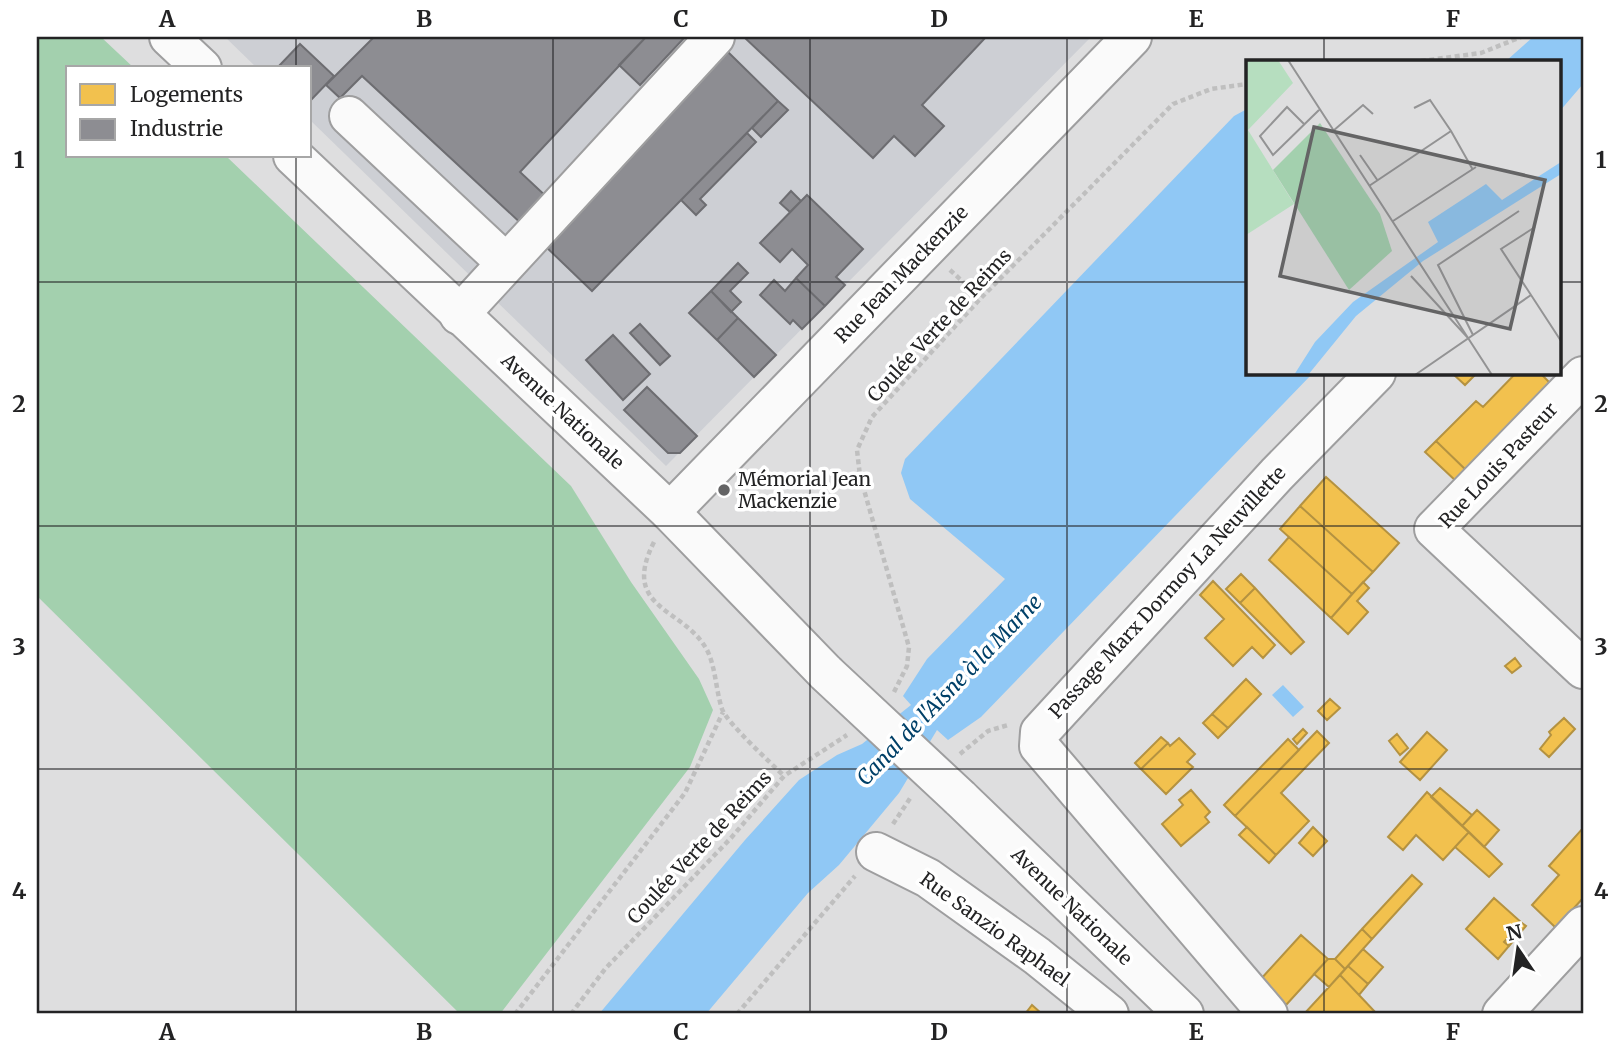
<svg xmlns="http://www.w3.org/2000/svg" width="1620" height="1051" font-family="Merriweather,serif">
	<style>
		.built { fill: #cdcfd4 }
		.forest { fill: #a3d0ae }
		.water { fill: #90c8f5 }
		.homes { fill: #f2c14e; stroke: #b49241; stroke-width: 2 }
		.industry { fill: #8d8d92; stroke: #6d6d71; stroke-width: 2 }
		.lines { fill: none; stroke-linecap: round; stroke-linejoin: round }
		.minor-casing { stroke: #9e9e9f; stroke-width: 42 }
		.major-casing { stroke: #9e9e9f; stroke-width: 42 }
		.path { stroke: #bfbfbf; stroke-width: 4.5; stroke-dasharray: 5 3.5; stroke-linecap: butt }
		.minor { stroke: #fafafa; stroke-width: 38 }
		.major { stroke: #fafafa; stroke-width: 38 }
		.major-bridge-casing { stroke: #9e9e9f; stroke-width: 42; stroke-linecap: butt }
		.major-bridge { stroke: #fafafa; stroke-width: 38 }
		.grid { fill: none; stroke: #232324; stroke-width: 2; stroke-opacity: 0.55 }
		.poi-dot { fill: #646465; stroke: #fff; stroke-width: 2.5 }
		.labels { text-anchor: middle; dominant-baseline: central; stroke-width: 7; stroke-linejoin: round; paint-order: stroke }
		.street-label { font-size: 19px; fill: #232324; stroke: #fff }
		.poi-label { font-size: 19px; fill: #232324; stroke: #fff; text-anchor: start }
		.water-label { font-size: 21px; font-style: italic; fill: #004068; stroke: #fff }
		.inset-road { fill: none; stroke: #939394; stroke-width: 2 }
		.view { fill: #646465; fill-opacity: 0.15; stroke: #646465; stroke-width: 3.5 }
		.inset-edge { fill: none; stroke: #232324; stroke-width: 3.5 }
		.neatline { fill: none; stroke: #232324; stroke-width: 2.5 }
		.grid-label { font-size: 23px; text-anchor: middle; font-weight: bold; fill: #232324 }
	</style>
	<rect width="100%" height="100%" fill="#dededf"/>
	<path class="built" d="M225 37H1091L666 466 310 120V68H257Z"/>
	<path class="forest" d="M37 37H101L134 68H68V156H226L571 486 631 582 699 679 713 710 690 767 500 1014H460L37 596Z"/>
	<path class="water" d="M1533 37H1583V84L1559 112V61H1506Z
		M1247 109V373H1313L981 717 948 740 937 730 899 793 839 865 808 893 706 1014H599L745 840 799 780 837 755 862 744 911 705 903 696 927 659 1005 579 910 499 901 473 905 459 1234 116Z
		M1283 685 1304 707 1293 717 1272 695Z"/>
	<path class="homes" d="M1452 373H1477L1465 385Z
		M1516 373H1540L1552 385 1467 471 1436 441 1476 401 1483 407Z
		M1436 441 1467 471 1457 482 1425 452Z
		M1326 477 1399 543 1373 572 1300 506Z
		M1300 506 1373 572 1352 594 1280 529Z
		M1289 537 1352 594 1331 618 1269 560Z
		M1241 574 1255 588 1240 603 1226 589Z
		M1213 581 1275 645 1263 658 1252 647 1233 666 1205 638 1224 619 1200 595Z
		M1363 582 1369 588 1357 601 1368 612 1348 634 1331 618Z
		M1255 588 1304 642 1291 654 1240 603Z
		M1515 658 1521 666 1512 673 1505 666Z
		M1246 679 1261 694 1228 728 1212 714Z
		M1330 699 1340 708 1327 720 1318 711Z
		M1212 714 1228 728 1218 738 1203 723Z
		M1564 718 1575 729 1549 757 1540 749 1551 735 1549 732Z
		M1303 729 1307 733 1297 744 1293 739Z
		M1317 731 1329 743 1281 793 1309 821 1276 855 1235 816Z
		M1427 732 1447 750 1420 780 1400 762Z
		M1397 734 1408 748 1400 755 1389 741Z
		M1161 737 1168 743 1141 769 1135 763Z
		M1179 738 1195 754 1187 762 1193 767 1166 794 1141 769 1168 743 1170 746Z
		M1288 739 1299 750 1235 816 1224 805Z
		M1440 788 1472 815 1462 826 1431 797Z
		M1191 790 1210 812 1205 817 1209 822 1181 846 1162 824 1183 805 1179 800Z
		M1427 792 1469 832 1443 860 1416 835 1403 850 1388 837Z
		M1477 810 1499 830 1484 847 1462 826Z
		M1247 827 1276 855 1269 863 1239 835Z
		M1313 827 1327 841 1313 856 1299 843Z
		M1583 828V898L1556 928 1532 905 1559 875 1549 866Z
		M1469 832 1502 864 1489 877 1455 847Z
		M1412 875 1422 884 1372 939 1362 929Z
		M1494 898 1522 923 1504 942 1509 946 1498 959 1466 929Z
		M1522 923 1526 926 1509 946 1504 942Z
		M1362 929 1372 939 1345 969 1335 959Z
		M1301 935 1328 959 1286 1005 1260 980Z
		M1363 949 1383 967 1368 984 1348 966Z
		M1328 959H1335L1345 969 1329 987 1314 974Z
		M1348 966 1368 984 1359 995 1340 975Z
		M1340 975 1359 995 1377 1014H1304Z
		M1032 1005 1042 1014H1025Z"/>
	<path class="industry" d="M374 37H646L520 172 550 200 525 227 362 76 340 98 326 85Z
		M646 37H685L640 85 619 65Z
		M744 37H986L922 105 944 126 915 156 894 136 873 158Z
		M300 44 334 76 310 101V68H277Z
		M728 52 778 101 592 291 542 243Z
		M778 101 788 110 761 137 752 128Z
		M747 133 756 142 700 199 706 205 696 215 681 200Z
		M791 191 801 201 790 212 780 203Z
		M807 195 863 249 836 277 845 285 825 306 796 278 808 265 792 249 780 262 760 243Z
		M738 263 748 273 730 291 741 302 731 312 711 291Z
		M796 278 825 306 802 329 793 320 790 324 760 295 774 280 785 291Z
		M711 291 738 318 717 340 689 313Z
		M738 318 776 355 754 377 717 340Z
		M640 324 670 356 660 365 630 333Z
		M613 335 650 374 623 400 586 360Z
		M647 387 697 436 680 453H668L624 410Z"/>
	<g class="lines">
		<g class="minor-casing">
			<path id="minor" d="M349 116 506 263
				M459 315 715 37
				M1583 376 1434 529 1583 669
				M670 512 1132 37
				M876 852 928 878 1037 956 1109 1014
				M1268 1014 1039 746 1040 732 1277 474 1376 373
				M1502 1014 1583 926"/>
		</g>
		<g class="major-casing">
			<path id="major" d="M169 37 202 68
				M293 156 670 512 826 673
				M960 798 1184 1014"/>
		</g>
		<path class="path" d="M1421 61 1481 53 1521 37
			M950 270 981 298
			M654 542C619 611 686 607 708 652 716 670 716 691 722 709 728 724 770 762 784 776
			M894 692 907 666 909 647 860 476 857 450 872 417 981 298 1173 104 1211 89 1247 84
			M960 754 988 731 1008 725
			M893 824 911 797
			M515 1014 685 793 723 712
			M571 1014 605 969 731 838 784 776 847 735
			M737 1014 855 876"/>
		<use href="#minor" class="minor"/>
		<use href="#major" class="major"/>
		<g class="major-bridge-casing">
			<path id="major-bridge" d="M826 673 960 798"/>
		</g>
		<use href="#major-bridge" class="major-bridge"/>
	</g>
	<path class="grid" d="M296 37V68M553 37V1014M810 37V1014M1067 37V1014M1324 37V61M296 156V1014M37 282H1247M1559 282H1583M1324 373V1014M37 526H1583M37 769H1583"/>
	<circle class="poi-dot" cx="724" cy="490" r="7"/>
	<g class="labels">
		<g class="street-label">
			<text transform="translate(901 274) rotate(-46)">Rue Jean Mackenzie</text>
			<text transform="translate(939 325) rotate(-47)">Coulée Verte de Reims</text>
			<text transform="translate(563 411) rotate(43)">Avenue Nationale</text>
			<text transform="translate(1498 465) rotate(-47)">Rue Louis Pasteur</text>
			<text transform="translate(1167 592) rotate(-47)">Passage Marx Dormoy La Neuvillette</text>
			<text transform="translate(699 847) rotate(-47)">Coulée Verte de Reims</text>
			<text transform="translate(1072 906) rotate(44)">Avenue Nationale</text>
			<text transform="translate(995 929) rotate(36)">Rue Sanzio Raphael</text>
		</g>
		<g class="poi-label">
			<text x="738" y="479">Mémorial Jean<tspan x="738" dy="22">Mackenzie</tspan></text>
		</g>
		<g class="water-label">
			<text transform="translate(949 690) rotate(-46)">Canal de l'Aisne à la Marne</text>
		</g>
	</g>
	<g transform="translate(1246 60)">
		<rect width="315" height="315" fill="#dededf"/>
		<path d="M0 0H32L47 23 2 70 48 144 0 175Z" fill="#b6debf"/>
		<path d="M74 63 134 154 146 191 103 230 27 110Z" fill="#a3d0ae"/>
		<path d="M315 102V114L177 201 110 256 62 315H48L69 282 107 242 192 182 182 162 240 124 256 140Z" fill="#90c8f5"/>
		<path class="inset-road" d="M42 0 246 315M58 64 41 47 14 76 27 95 73 50M87 71 117 45 127 54M205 71 227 110M114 95 132 121M123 126 205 71 184 40 168 48M147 161 230 107M289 167 255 189 315 281M165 216 222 278M227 275 192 205 273 151M169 315 285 235"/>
		<path class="view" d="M68 67 299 120 264 269 34 216Z"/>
		<rect width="315" height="315" class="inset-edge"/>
	</g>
	<rect width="1620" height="1051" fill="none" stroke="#ffffff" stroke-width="77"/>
	<rect x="66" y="66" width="245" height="91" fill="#ffffff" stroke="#a7a7a7" stroke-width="2"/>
	<rect x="80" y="84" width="35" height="21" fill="#f2c14e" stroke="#a7a7a7" stroke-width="2"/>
	<text x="130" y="102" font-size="21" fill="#232324">Logements</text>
	<rect x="80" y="119" width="35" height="21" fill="#8d8d92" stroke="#a7a7a7" stroke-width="2"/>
	<text x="130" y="136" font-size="21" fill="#232324">Industrie</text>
	<g transform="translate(1518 949) rotate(347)" stroke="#ffffff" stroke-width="5" paint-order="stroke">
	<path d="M0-5L12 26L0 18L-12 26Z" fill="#232324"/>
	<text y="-10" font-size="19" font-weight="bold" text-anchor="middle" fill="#232324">N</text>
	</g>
	<rect x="38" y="38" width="1544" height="974" class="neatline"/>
	<g class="grid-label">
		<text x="167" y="27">A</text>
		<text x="424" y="27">B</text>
		<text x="681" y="27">C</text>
		<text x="939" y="27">D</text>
		<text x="1196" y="27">E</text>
		<text x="1453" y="27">F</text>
		<text x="19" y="168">1</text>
		<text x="1601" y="168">1</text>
		<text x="19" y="412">2</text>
		<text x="1601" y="412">2</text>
		<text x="19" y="655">3</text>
		<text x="1601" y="655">3</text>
		<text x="19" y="899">4</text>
		<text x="1601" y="899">4</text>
		<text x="167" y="1040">A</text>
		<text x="424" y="1040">B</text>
		<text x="681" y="1040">C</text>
		<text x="939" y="1040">D</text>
		<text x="1196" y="1040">E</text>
		<text x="1453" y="1040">F</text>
	</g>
</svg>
